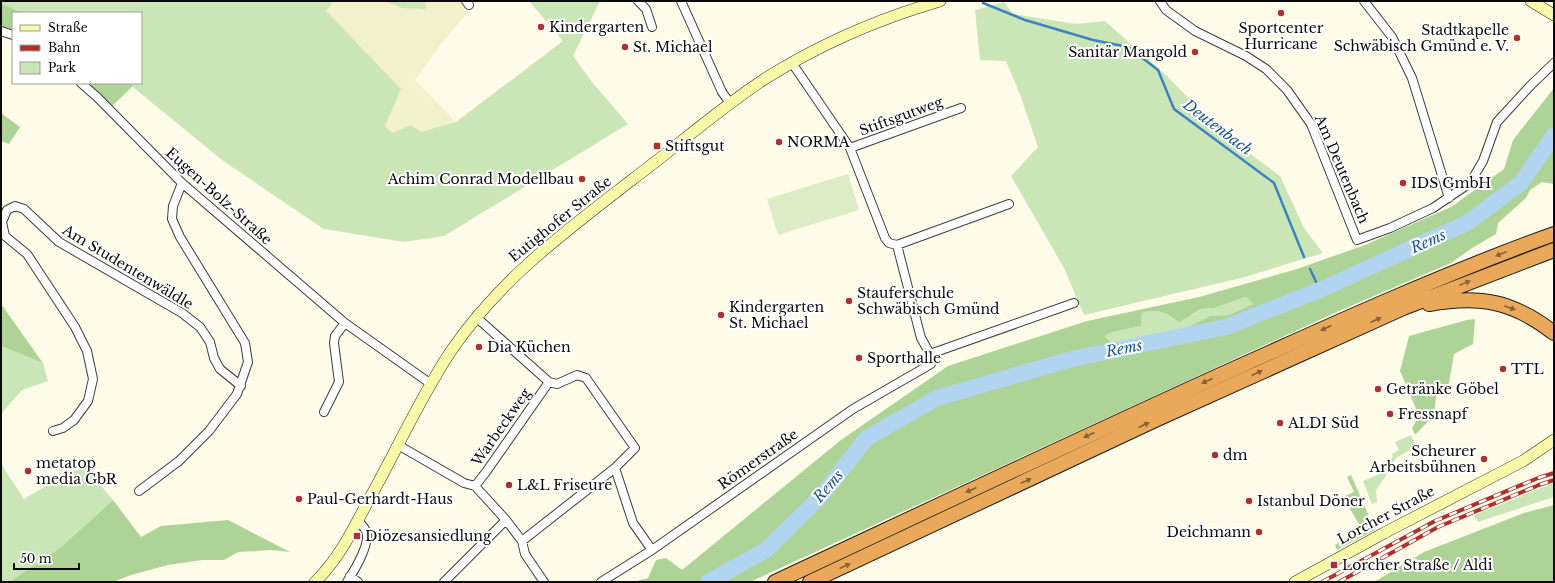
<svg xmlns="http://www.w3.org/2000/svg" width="1555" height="583" font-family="'Libre Baskerville',serif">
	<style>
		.farmland { fill: #f1f1cb }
		.green { fill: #cae5b6 }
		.forest { fill: #add496; fill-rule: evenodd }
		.pitch { fill: #dcecc7 }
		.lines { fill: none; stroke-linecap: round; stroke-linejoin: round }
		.stream { stroke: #3d83c3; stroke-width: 2.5 }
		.river { stroke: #b1d4f1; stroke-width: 16 }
		.street-casing { stroke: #3d3d3d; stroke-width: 10 }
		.secondary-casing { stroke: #2c2c2c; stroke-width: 12 }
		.highway-casing { stroke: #1b1b1b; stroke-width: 16 }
		.street { stroke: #fff; stroke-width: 8 }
		.secondary { stroke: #f9f7a8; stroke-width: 11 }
		.highway { stroke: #eaa85a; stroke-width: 14 }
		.rail-casing { stroke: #af312d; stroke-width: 4 }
		.rail { stroke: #fff; stroke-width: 2.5; stroke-dasharray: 8; stroke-linecap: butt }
		.oneway { fill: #856136 }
		.poi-dot { fill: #af312d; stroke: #fff; stroke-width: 1.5 }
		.labels { text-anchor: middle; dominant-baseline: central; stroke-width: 4; stroke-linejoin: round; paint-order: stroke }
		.poi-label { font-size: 14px; fill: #0a0a0a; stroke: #fff; text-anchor: start }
		.street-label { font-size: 14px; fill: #0a0a0a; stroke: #fff }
		.water-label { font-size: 15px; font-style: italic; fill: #1d5592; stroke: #fff }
	</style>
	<rect width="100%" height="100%" fill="#fefbe9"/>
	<path class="farmland" d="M334 1H385L402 8 425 1H460L468 12 444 40 415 80 456 122 421 132 411 125 391 134 385 126 325 11Z"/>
	<path class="green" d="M1 1H334L326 11 401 89 385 126 392 133 411 125 421 132 456 122 563 41 529 1H600L573 56 592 82 628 124 444 236 404 242 324 229 222 160 128 83H141V13H22L1 3Z
		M385 1H425L426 9 402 8Z
		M1004 2 1013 14 1076 24 1105 21 1167 76 1223 134 1280 176 1304 228 1323 253 1245 277 1084 315 1064 268 1011 176 1038 147 1021 97 1006 61 980 60 975 10Z
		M1246 297 1253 304 1229 315 1210 316 1176 333 1148 335 1113 344 1103 336 1113 332 1141 326 1142 313 1155 310 1192 315 1201 309 1214 308Z
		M1 346 43 363 48 381 22 390 1 414Z
		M1411 435 1416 447 1396 458 1385 477 1376 490 1377 502 1372 504 1363 481 1385 472 1381 463 1393 457 1392 454 1399 450 1395 442Z
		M1 464 24 499 59 478 85 467 113 500 60 548 9 582H1Z
		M1554 483V497L1478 522 1474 515Z"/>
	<path class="forest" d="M1 3 22 13H13V31L9 28 1 27Z
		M85 83H128L133 86 111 107Z
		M1554 88V184L1542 182 1530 190 1526 198 1498 223 1496 234 1472 248 1451 263 1339 311 750 582H633L648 578 656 560 666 558 682 570 841 440 948 366 1087 321 1199 297 1297 269 1365 245 1451 207 1504 169 1513 140ZM1246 297 1253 304 1229 315 1210 316 1176 333 1148 335 1113 344 1104 336 1113 332 1141 326 1142 313C1160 309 1165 311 1179 322L1201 309 1214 308Z
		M1 113 20 127 9 144 1 141Z
		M1 304 43 363 1 346Z
		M1475 319 1473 344 1454 354 1449 383 1437 391 1434 415 1415 435 1412 428 1419 416 1400 371 1409 336 1467 320Z
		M1351 475 1375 530 1337 550 1335 545 1362 529 1343 497 1354 492 1347 477Z
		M113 500 141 537 161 526 228 520 290 552 271 550 238 552 224 560H202L168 565 131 575 113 582H9L60 548Z
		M1554 505V582H1374L1424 552 1524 513Z"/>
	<path class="pitch" d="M848 174 859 210 778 235 767 199Z"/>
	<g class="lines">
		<path class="stream" d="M983 3 1025 20 1093 40 1128 47 1158 70 1174 109 1274 183 1304 257
			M1310 269 1320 290"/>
		<path class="river" d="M708 582 766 550 820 497 867 438 937 398 1072 359 1226 327 1320 290 1467 223 1521 183 1554 135"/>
		<g class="street-casing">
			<path id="street" d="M466 1 469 5
				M638 1 646 9 652 27
				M681 1 722 92 730 103
				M1160 1 1166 10 1195 31 1246 56 1266 69 1287 90 1311 124 1357 240 1390 228 1433 208 1470 183 1483 161 1497 122 1530 86 1554 63
				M1364 1 1392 37 1412 78 1449 198
				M1 31 13 35
				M792 63 850 148 885 238 889 243 897 245
				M81 83 97 97 182 183 345 323 431 384
				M850 148 961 108
				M476 317 549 382 557 384 577 375 586 378 635 448 615 468 633 523 652 550
				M930 354 1074 303
				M324 412 339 382 334 343 335 336 345 323
				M53 431 63 428 74 420 88 401 93 379 87 351 75 327 27 254 5 236 2 222 7 210 15 206 24 209 59 242 182 313 200 327 210 342 214 358 220 369 241 386
				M398 445 464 483 475 486 506 520 522 541 525 554 544 582
				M475 486 486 472 549 382
				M139 491 179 461 209 431 237 394 248 362 245 343 180 237 172 219 173 206 182 183
				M522 541 615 468
				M350 576 358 582
				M347 582C354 571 371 543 366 531 364 527 361 524 358 520
				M444 582 506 520
				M601 582 652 550 853 409 931 364 933 359 921 338 897 245 1009 204"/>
		</g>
		<g class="secondary-casing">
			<path id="secondary" d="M1531 1 1554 15
				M315 582C337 561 352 532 366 505 395 454 419 399 451 351 500 279 566 231 633 179 677 146 718 110 763 80 818 45 878 19 940 1
				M1295 582 1384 533 1523 461 1554 440"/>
		</g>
		<g class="highway-casing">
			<path id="highway" d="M1429 304C1480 295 1513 301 1554 333
				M775 582C929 510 1083 437 1238 367 1342 320 1446 273 1554 234
				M810 582 1153 421 1403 308 1554 250"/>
		</g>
		<use href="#street" class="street"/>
		<use href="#secondary" class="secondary"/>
		<use href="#highway" class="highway"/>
		<g class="rail-casing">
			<path id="rail" d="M1322 582 1435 521 1538 478 1554 473
				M1339 582 1438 527 1539 485 1554 480"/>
		</g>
		<use href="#rail" class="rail"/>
	</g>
	<defs><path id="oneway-solid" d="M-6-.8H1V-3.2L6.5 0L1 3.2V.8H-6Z"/></defs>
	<g class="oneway">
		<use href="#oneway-solid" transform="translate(1501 254) rotate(159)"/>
		<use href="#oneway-solid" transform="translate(1465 283) rotate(-22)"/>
		<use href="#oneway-solid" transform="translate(1510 308) rotate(19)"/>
		<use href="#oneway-solid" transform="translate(1376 320) rotate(-24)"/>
		<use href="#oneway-solid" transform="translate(1326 328) rotate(156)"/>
		<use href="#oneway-solid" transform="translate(1257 373) rotate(-24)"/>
		<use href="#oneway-solid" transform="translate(1207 381) rotate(156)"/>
		<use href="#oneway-solid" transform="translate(1144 425) rotate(-25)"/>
		<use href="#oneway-solid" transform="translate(1089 435) rotate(155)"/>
		<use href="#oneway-solid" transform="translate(1026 481) rotate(-25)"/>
		<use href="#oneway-solid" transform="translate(971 490) rotate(155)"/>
		<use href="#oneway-solid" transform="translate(845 566) rotate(-25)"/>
	</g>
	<g class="poi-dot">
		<circle cx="1281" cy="13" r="4"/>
		<circle cx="541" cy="27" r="4"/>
		<circle cx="1517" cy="38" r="4"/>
		<circle cx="625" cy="47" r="4"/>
		<circle cx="1195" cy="52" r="4"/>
		<circle cx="779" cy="142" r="4"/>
		<rect x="653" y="142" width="8" height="8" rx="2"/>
		<circle cx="582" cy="179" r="4"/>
		<circle cx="1403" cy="183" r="4"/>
		<circle cx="849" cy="301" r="4"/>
		<circle cx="721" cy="315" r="4"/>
		<circle cx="479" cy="347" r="4"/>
		<circle cx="859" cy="358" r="4"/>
		<circle cx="1503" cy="369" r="4"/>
		<circle cx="1378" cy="389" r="4"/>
		<circle cx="1390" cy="414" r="4"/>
		<circle cx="1280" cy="423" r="4"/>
		<circle cx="1215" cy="455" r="4"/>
		<circle cx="1484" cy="459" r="4"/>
		<circle cx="28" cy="471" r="4"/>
		<circle cx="509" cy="485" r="4"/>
		<circle cx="299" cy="499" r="4"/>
		<circle cx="1249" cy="501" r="4"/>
		<circle cx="1259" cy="532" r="4"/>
		<rect x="353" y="532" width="8" height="8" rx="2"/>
		<rect x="1330" y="561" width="8" height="8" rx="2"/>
	</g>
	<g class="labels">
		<g class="poi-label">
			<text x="549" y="27">Kindergarten</text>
			<text x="1281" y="28" text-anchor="middle">Sportcenter<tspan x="1281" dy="16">Hurricane</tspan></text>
			<text x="1509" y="30" text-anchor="end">Stadtkapelle<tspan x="1509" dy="16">Schwäbisch Gmünd e. V.</tspan></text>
			<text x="633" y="47">St. Michael</text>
			<text x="1187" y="52" text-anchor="end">Sanitär Mangold</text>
			<text x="787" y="142">NORMA</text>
			<text x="665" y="146">Stiftsgut</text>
			<text x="574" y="179" text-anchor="end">Achim Conrad Modellbau</text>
			<text x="1411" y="183">IDS GmbH</text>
			<text x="857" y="293">Stauferschule<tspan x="857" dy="16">Schwäbisch Gmünd</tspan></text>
			<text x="729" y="307">Kindergarten<tspan x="729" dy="16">St. Michael</tspan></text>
			<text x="487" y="347">Dia Küchen</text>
			<text x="867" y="358">Sporthalle</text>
			<text x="1511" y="369">TTL</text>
			<text x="1386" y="389">Getränke Göbel</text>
			<text x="1398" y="414">Fressnapf</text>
			<text x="1288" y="423">ALDI Süd</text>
			<text x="1476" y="451" text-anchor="end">Scheurer<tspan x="1476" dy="16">Arbeitsbühnen</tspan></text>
			<text x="1223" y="455">dm</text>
			<text x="36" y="463">metatop<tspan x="36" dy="16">media GbR</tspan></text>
			<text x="517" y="485">L&amp;L Friseure</text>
			<text x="307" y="499">Paul-Gerhardt-Haus</text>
			<text x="1257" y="501">Istanbul Döner</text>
			<text x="1251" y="532" text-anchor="end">Deichmann</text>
			<text x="365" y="536">Diözesansiedlung</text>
			<text x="1342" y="565">Lorcher Straße / Aldi</text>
		</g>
		<g class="street-label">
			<text transform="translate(901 116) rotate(-20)">Stiftsgutweg</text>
			<text transform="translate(1342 169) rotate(67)">Am Deutenbach</text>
			<text transform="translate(219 196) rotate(42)">Eugen-Bolz-Straße</text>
			<text transform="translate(560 219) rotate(-39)">Eutighofer Straße</text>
			<text transform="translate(128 267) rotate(31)">Am Studentenwäldle</text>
			<text transform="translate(501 427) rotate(-55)">Warbeckweg</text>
			<text transform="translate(758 459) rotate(-35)">Römerstraße</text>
			<text transform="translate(1386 515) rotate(-28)">Lorcher Straße</text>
		</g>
		<g class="water-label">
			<text transform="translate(1218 127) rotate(37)">Deutenbach</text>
			<text transform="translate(1428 241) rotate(-24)">Rems</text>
			<text transform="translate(1124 348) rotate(-11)">Rems</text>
			<text transform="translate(828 486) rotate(-49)">Rems</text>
		</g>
	</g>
	<rect width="1555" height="583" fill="none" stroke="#0a0a0a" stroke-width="4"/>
	<rect x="12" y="12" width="130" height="72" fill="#ffffff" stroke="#9d9d9d"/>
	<rect x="20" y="25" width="20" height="6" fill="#f9f7a8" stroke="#9d9d9d"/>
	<text x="48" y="32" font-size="12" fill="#0a0a0a">Straße</text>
	<rect x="20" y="45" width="20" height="6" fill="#af312d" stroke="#9d9d9d"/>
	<text x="48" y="52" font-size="12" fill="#0a0a0a">Bahn</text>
	<rect x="20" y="62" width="20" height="12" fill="#cae5b6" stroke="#9d9d9d"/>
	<text x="48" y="72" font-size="12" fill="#0a0a0a">Park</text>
	<path d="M14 563v6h65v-6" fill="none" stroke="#0a0a0a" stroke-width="2"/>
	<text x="20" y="563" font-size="12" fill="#0a0a0a" stroke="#ffffff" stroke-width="3" paint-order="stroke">50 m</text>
</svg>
